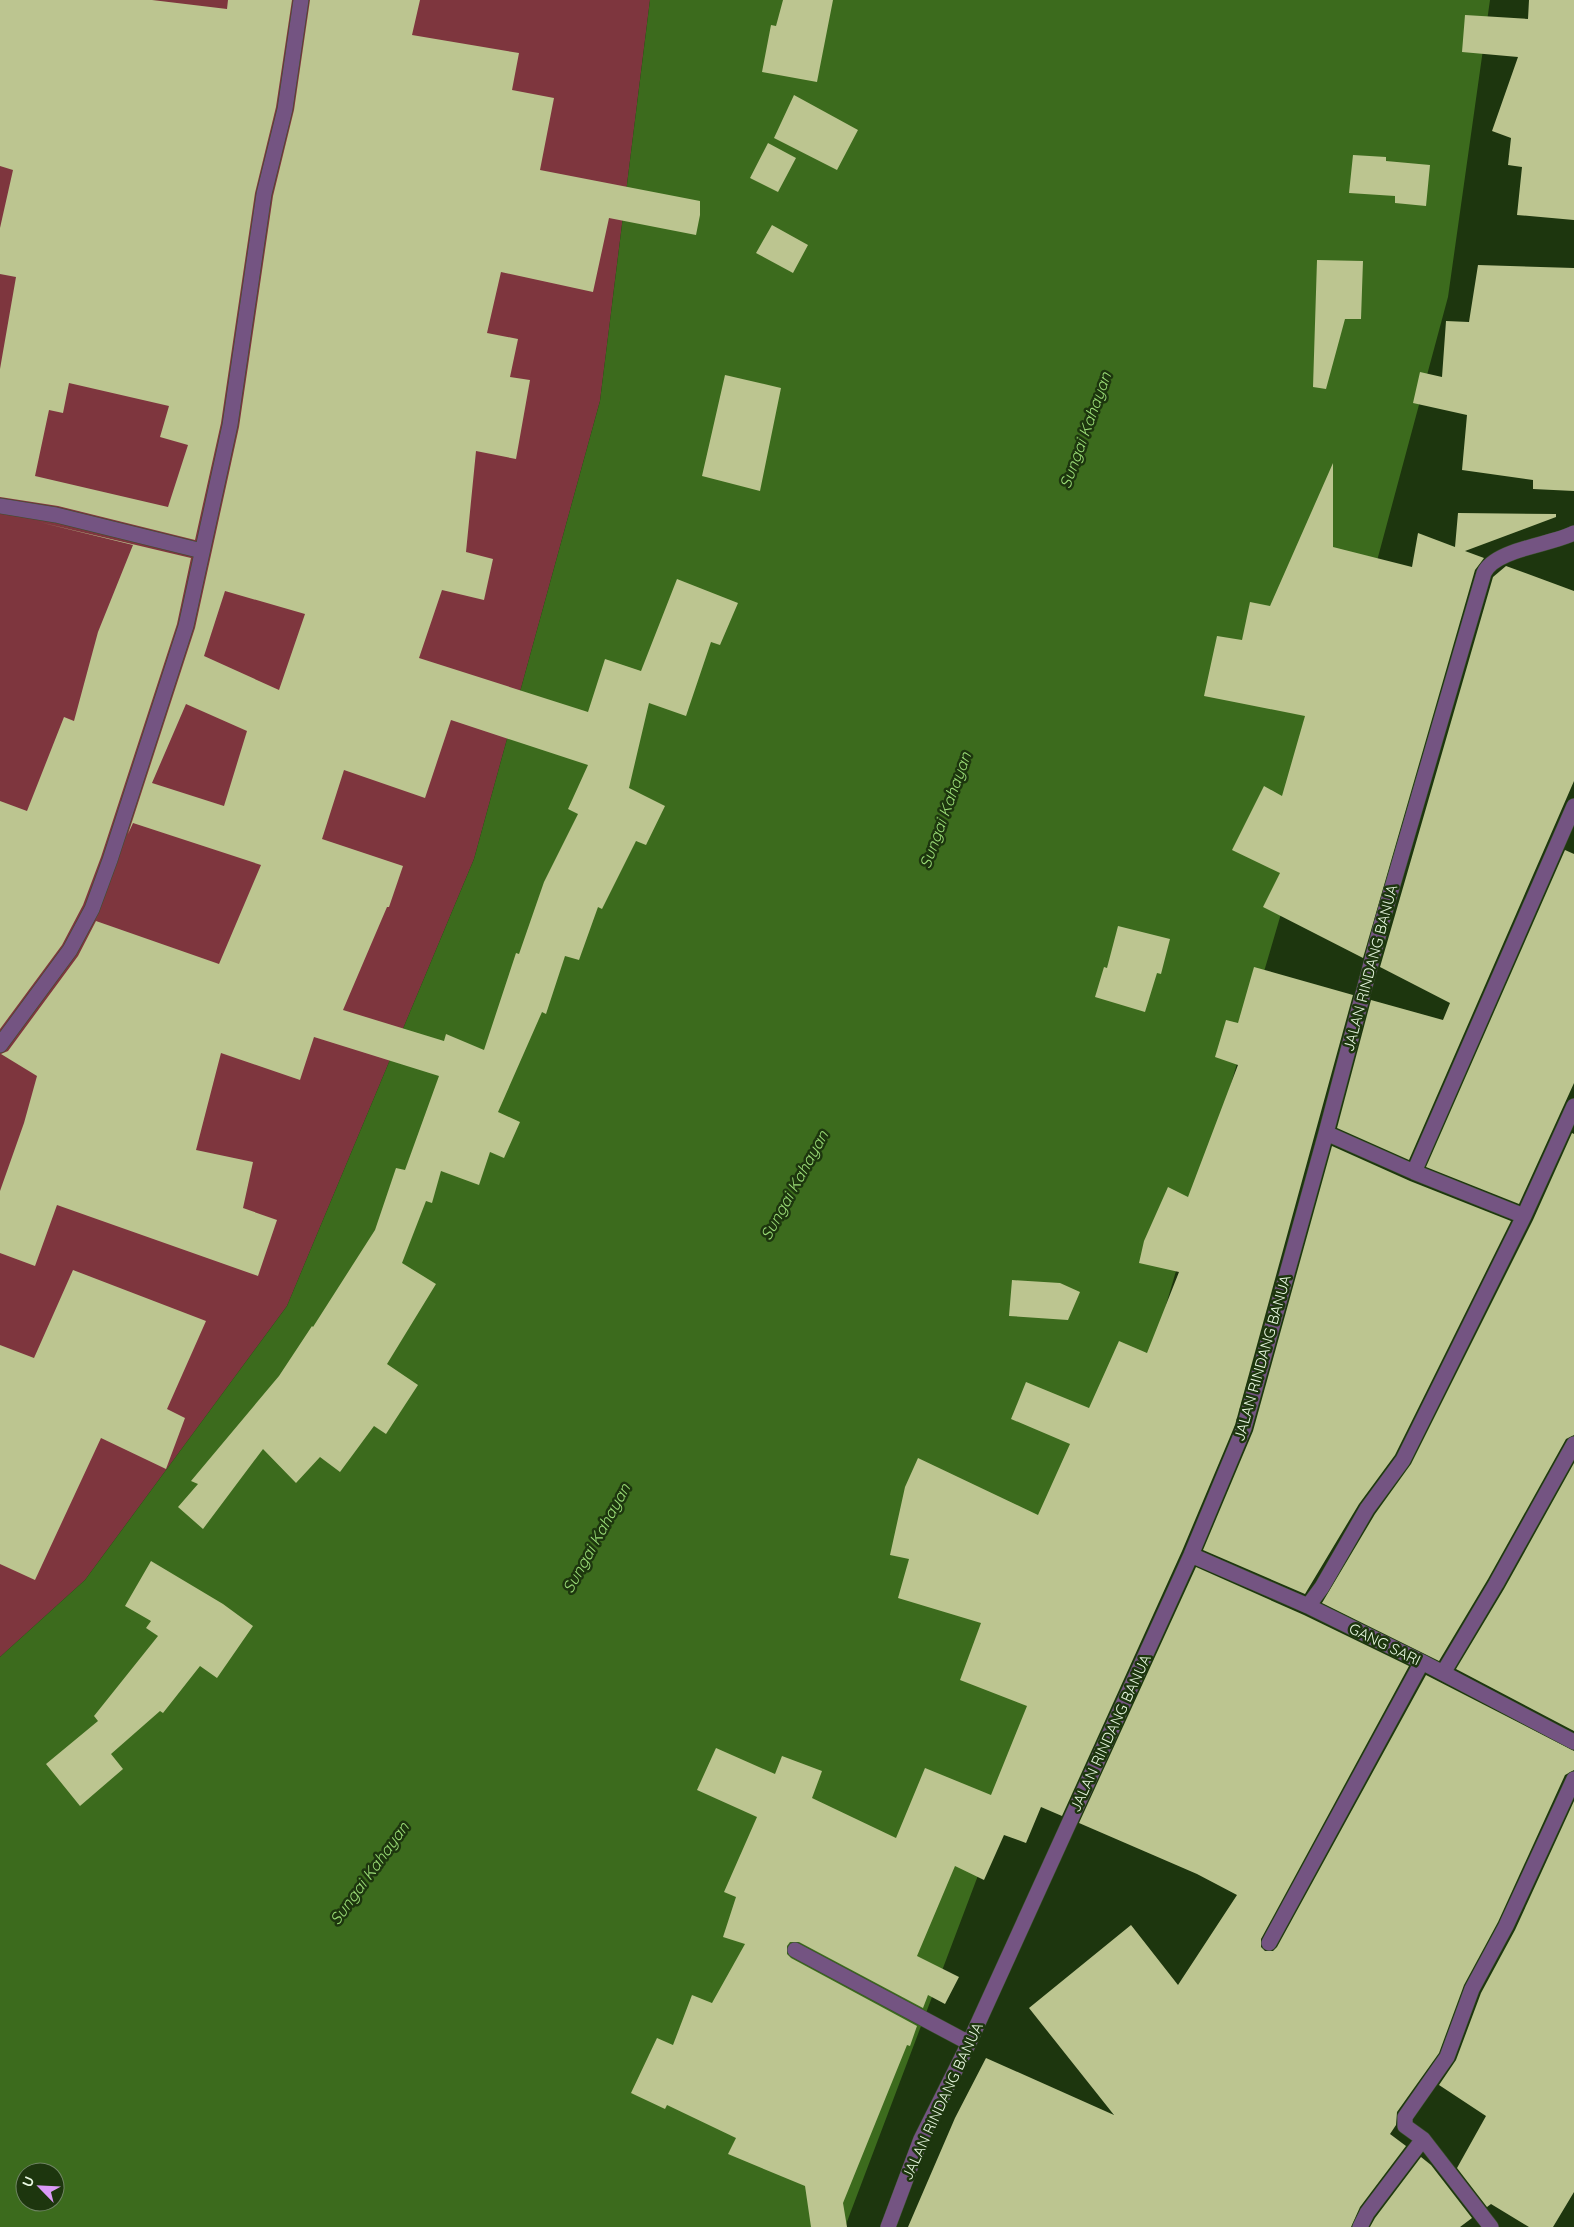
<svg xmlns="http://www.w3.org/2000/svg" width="1574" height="2227" font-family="Quicksand,sans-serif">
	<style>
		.green { fill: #7e363e }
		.water { fill: #3c6b1d; fill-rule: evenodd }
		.building { fill: #bcc590; fill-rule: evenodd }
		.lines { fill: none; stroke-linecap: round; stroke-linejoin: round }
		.street-casing { stroke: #3a512c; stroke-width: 16 }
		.street { stroke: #745482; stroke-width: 15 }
		.labels { text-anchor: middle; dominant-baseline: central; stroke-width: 5; stroke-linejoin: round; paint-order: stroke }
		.street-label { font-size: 15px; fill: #e9f9e2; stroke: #1d360e }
		.water-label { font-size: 16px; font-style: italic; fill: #9bdd77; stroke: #1d360e }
	</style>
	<rect width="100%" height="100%" fill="#1d360e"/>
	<path class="green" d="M0 0H650L600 401 474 859 287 1306 85 1580 0 1657Z"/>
	<path class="water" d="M650 0H1490L1448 297 1293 873 1069 1635 845 2227H0V1657L85 1580 287 1306 474 859 600 401ZM25 2172H55V2202H25Z"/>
	<path class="building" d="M0 0H152L227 9 228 0H292L276 107 255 193 221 423 195 540 58 506 0 497V369L16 277 0 274V228L13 170 0 166ZM69 383 169 406 160 437 188 445 168 507 35 476 49 410 63 413Z
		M310 0H420L412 35 519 53 512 90 554 98 540 170 700 201V215L696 235 609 218 593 292 501 272 487 333 518 339 510 377 530 380 516 459 476 451 466 552 493 559 484 600 442 590 419 658 588 712 605 659 641 671 677 579 738 603 720 645 711 642 686 716 649 703 629 788 665 806 646 845 636 841 602 909 598 907 579 960 565 956 546 1014 542 1012 498 1112 520 1122 504 1158 490 1152 479 1185 441 1171 432 1203 426 1201 402 1263 436 1284 387 1364 418 1385 386 1434 374 1426 340 1472 320 1457 296 1483 263 1449 203 1529 178 1507 198 1484 191 1481 279 1376 312 1326 313 1327 375 1230 396 1168 405 1170 439 1076 314 1037 300 1080 221 1053 196 1150 253 1162 243 1208 277 1220 258 1276 57 1205 35 1266 0 1253V1191L24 1123 37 1076 1 1054 8 1051 78 956 96 921 219 964 261 865 133 823 128 834 195 628 239 427 273 196 294 110ZM225 591 305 614 279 690 204 656ZM186 704 247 731 224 806 152 783ZM451 720 588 765 568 809 578 814 544 882 519 954 516 953 484 1050 446 1034 444 1041 343 1010 387 907H389L403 866 322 839 344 770 425 798Z
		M783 0H833L817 82 762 72 771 25 776 26Z
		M1529 0H1574V220L1517 215 1522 167 1508 165 1511 138 1492 131 1518 57 1462 52 1465 15 1528 19Z
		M794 95 858 130 837 170 774 138Z
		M768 143 796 158 778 192 750 178Z
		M1353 155 1386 157V161L1430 165 1426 206 1395 203V196L1349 193Z
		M772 225 808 245 793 273 756 253Z
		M1317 260 1363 261 1361 319H1345L1326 389 1313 387Z
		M1478 265 1574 268V491L1533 489V480L1462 470 1467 415 1413 403 1420 372 1442 377 1446 321 1469 322Z
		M725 375 781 388 760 491 702 476Z
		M1333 463V547L1412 567 1418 533 1455 547 1458 513 1556 514V517L1465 551 1484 558 1475 570 1363 958 1263 907 1280 873 1232 850 1264 786 1282 796 1305 716 1204 696 1217 636 1242 640 1250 602 1270 606Z
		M39 522 191 558 177 624 101 857 83 905 62 945 0 1029V801L27 811 64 717 74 721 98 632 133 545Z
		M1506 566 1574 591V781L1409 1160 1337 1128 1371 1000 1443 1020 1450 1003 1380 967 1493 577Z
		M1565 850 1574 854V1083L1519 1204 1426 1167Z
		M1118 926 1170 939 1161 974 1157 973 1145 1012 1095 997 1104 967 1107 968Z
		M1254 967 1353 995 1235 1425 1182 1551 1062 1816 1041 1807 1026 1843 1004 1835 984 1880 955 1866 917 1956 959 1977 945 2004 928 1995 923 2008 799 1942H790L787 1946V1954L791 1958 917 2026 910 2046 907 2045 843 2203 847 2227H811L805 2186 728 2154 736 2138 667 2105 665 2109 631 2093 657 2038 673 2045 692 1995 712 2003 745 1944 723 1937 736 1897 724 1892 757 1817 697 1790 716 1748 775 1774 782 1756 822 1771 812 1798 896 1838 925 1768 991 1795 1027 1706 960 1680 981 1623 898 1598 909 1559 890 1555 905 1487 918 1458 1038 1515 1070 1444 1011 1419 1026 1382 1089 1408 1119 1341 1147 1353 1179 1272 1139 1263 1144 1241 1168 1187 1188 1197 1238 1065 1215 1057 1226 1020 1238 1023Z
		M1572 1133 1574 1134V1435L1566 1439 1488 1579 1439 1661 1322 1603 1375 1514 1411 1464 1533 1220Z
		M1332 1146 1410 1181 1511 1221 1395 1455 1359 1504 1305 1594 1203 1550 1253 1431Z
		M73 1270 206 1321 167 1409 185 1418 166 1469 101 1438 35 1580 0 1564V1345L34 1358Z
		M1012 1280 1060 1283 1080 1292 1068 1320 1009 1316Z
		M1574 1463V1731L1456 1669 1504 1589Z
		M151 1561 223 1604 253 1626 217 1678 200 1666 163 1713 160 1711 111 1754 123 1769 80 1806 46 1764 98 1721 94 1716 158 1636 146 1628 151 1621 125 1606Z
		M1196 1567 1304 1615 1409 1666 1261 1939V1947L1265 1951H1273L1277 1947 1426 1675 1574 1751V1770L1565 1775 1498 1922 1464 1985 1439 2053 1397 2112 1396 2125 1390 2134 1406 2146 1360 2207 1351 2227H908L955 2118 986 2058 1114 2115 1029 2008 1131 1925 1178 1985 1237 1895 1197 1874 1079 1823Z
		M1574 1801V2192L1553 2227H1529L1491 2204 1487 2207 1457 2168 1486 2116 1439 2085 1456 2060 1481 1993 1515 1930Z
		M1421 2157 1431 2165 1472 2218 1460 2227H1370L1375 2218Z"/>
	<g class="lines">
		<g class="street-casing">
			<path id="street" d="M0 506 56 515 202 551
				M0 1045 70 950 92 909 110 860 186 626 230 425 264 194 285 109 301 0
				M1326 1133 1414 1172 1524 1216
				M1414 1172 1574 806
				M1191 1555 1308 1606 1422 1662 1574 1742
				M1308 1606 1322 1587 1367 1509 1403 1460 1524 1216 1574 1106
				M1443 1673 1496 1584 1574 1444
				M1269 1943 1422 1662
				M795 1950 969 2043
				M1423 2139 1405 2126V2117L1447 2057 1472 1989 1506 1926 1574 1779
				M888 2227 921 2139 969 2043 1191 1555 1244 1428 1326 1133 1382 922 1484 573C1495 549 1551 545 1574 533
				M1360 2227 1367 2213 1423 2139 1491 2227"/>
		</g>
		<use href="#street" class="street"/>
	</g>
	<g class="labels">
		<g class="street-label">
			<text transform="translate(1370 968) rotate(-75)">JALAN RINDANG BANUA</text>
			<text transform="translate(1262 1358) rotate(-74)">JALAN RINDANG BANUA</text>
			<text transform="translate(1385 1644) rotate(26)">GANG SARI</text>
			<text transform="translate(1110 1733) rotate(-65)">JALAN RINDANG BANUA</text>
			<text transform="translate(942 2101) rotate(-65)">JALAN RINDANG BANUA</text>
		</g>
		<g class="water-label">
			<text transform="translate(1085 430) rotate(-70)">Sungai Kahayan</text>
			<text transform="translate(945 810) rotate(-70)">Sungai Kahayan</text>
			<text transform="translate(794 1185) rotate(-61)">Sungai Kahayan</text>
			<text transform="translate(596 1538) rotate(-61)">Sungai Kahayan</text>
			<text transform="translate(369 1873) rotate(-54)">Sungai Kahayan</text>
		</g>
	</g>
	<g transform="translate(40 2187) rotate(294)"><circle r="24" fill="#1d360e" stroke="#6f8463"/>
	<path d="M0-4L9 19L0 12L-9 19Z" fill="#da9af6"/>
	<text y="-8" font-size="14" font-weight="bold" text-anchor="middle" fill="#e9f9e2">U</text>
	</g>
</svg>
